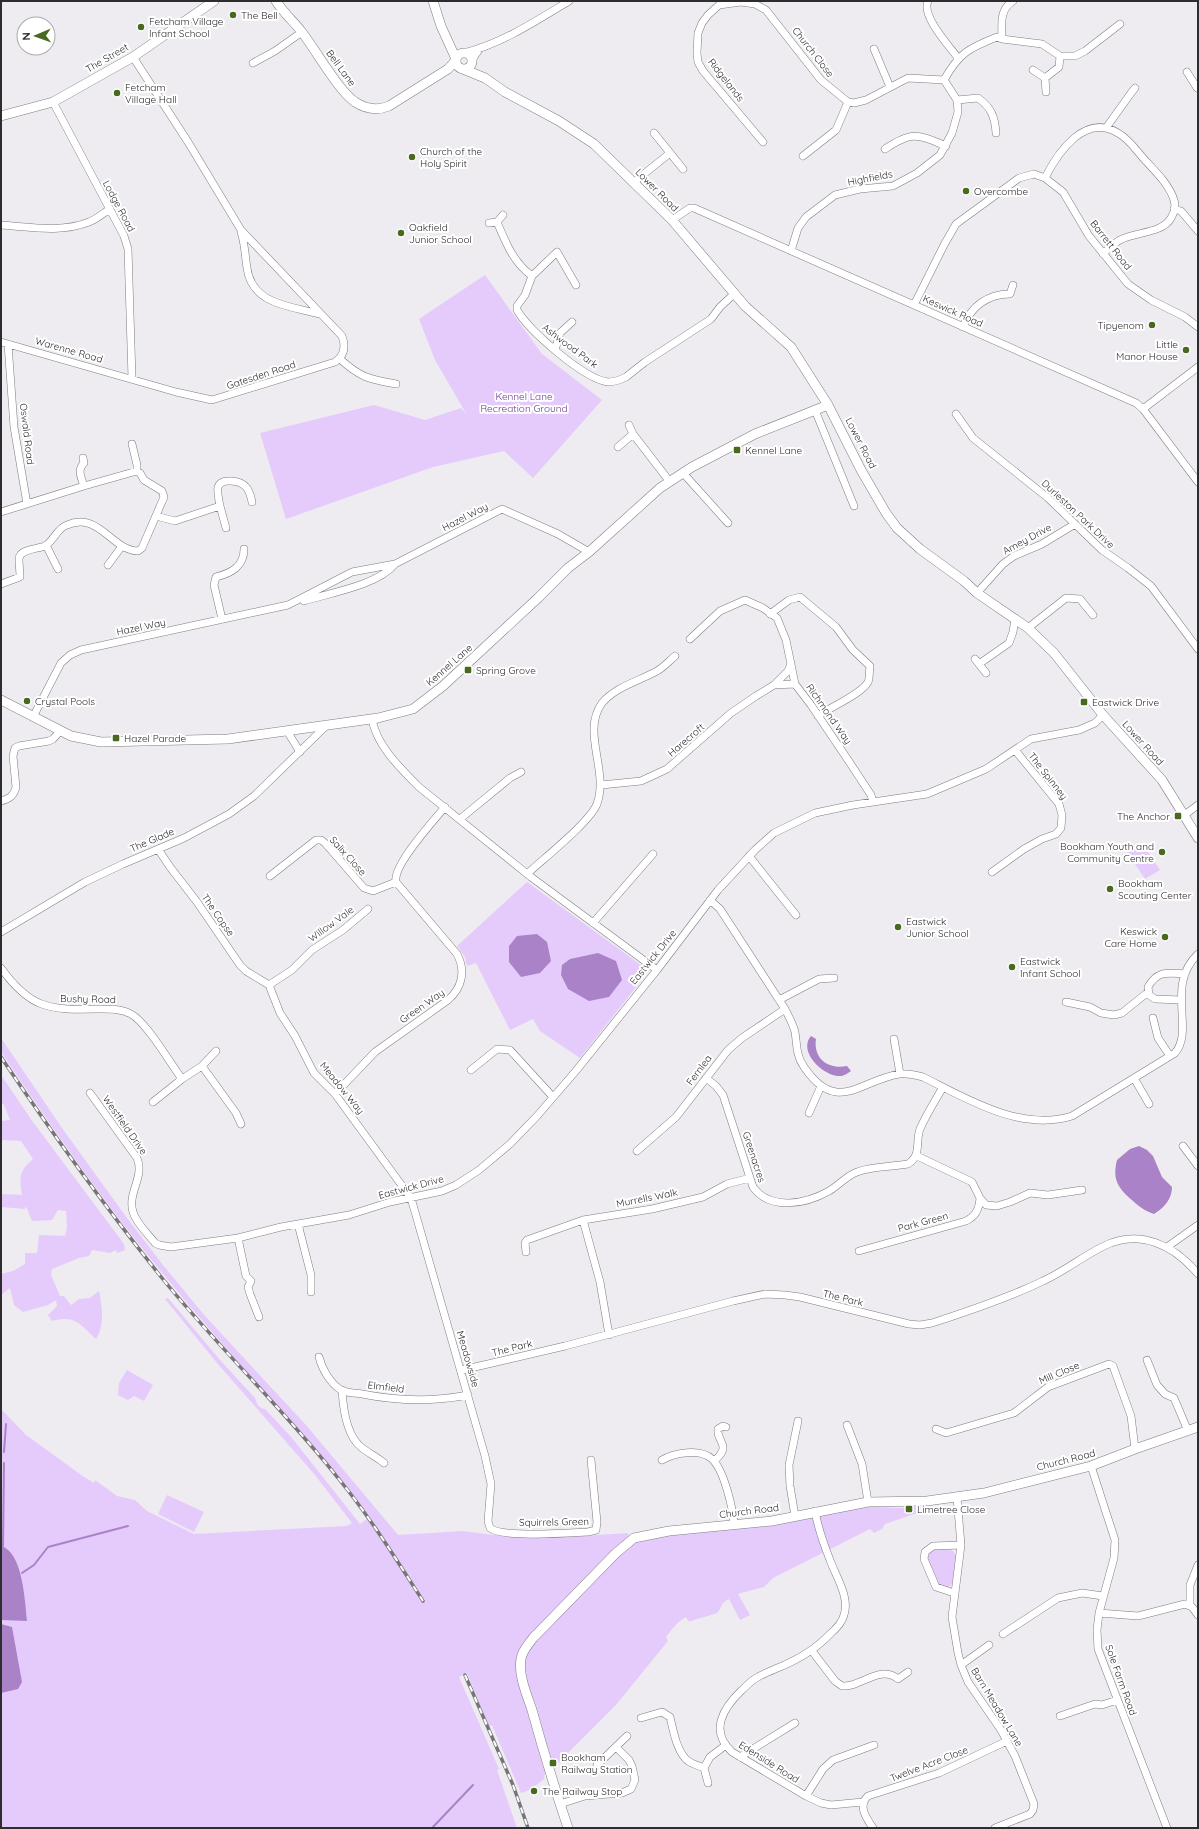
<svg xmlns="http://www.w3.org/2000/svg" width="1199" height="1829" font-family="Quicksand,sans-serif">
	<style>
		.green { fill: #e5cbfb }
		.water { fill: #aa82c8 }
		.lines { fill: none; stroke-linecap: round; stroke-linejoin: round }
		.stream { stroke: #aa82c8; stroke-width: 2 }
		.minor-casing { stroke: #7e7c81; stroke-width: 8 }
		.tertiary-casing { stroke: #7e7c81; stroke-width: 10 }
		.minor { stroke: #fff; stroke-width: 7 }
		.tertiary { stroke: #fff; stroke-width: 9 }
		.rail-casing { stroke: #777578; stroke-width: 3.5 }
		.rail { stroke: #fff; stroke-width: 2; stroke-dasharray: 6; stroke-linecap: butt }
		.poi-dot { fill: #49691f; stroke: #fff; stroke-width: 1.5 }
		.labels { text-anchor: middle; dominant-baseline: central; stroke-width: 4; stroke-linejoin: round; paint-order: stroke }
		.poi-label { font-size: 10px; fill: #2d2c2e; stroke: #fff; text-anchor: start }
		.street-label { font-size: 10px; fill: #2d2c2e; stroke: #fff }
		.park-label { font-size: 10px; fill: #6c398d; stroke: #fff }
	</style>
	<rect width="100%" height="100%" fill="#eeebf1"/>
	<path class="green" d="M485 275 542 354 602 400 533 478 504 451 433 467 286 519 260 433 374 405 425 420 461 408 467 415 435 360 419 319Z
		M1142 843 1160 870 1145 879 1127 852Z
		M527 882 641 965 644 977 580 1058 540 1031 533 1019 510 1030 476 963 467 966 465 957 457 946Z
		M1 1038 62 1128 127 1218 163 1265 205 1316 306 1425 398 1535 463 1531 494 1535 498 1534 582 1536 628 1533 629 1537 640 1539 860 1506 897 1508 932 1506V1508L885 1524 882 1529 874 1533 870 1529 773 1578 764 1587 741 1593 738 1594 750 1615 740 1620 729 1599C719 1604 723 1607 717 1613 713 1615 695 1619 689 1622L686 1617C677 1622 672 1629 666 1637L668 1641 615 1706 555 1766 545 1772 544 1779 530 1790 521 1793 492 1725 489 1726 467 1673 459 1677 499 1769 497 1770 517 1828H1V1409L26 1435 84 1477 94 1483 95 1480 117 1496 135 1500 147 1511 194 1534 347 1526 352 1523 315 1475 217 1363 165 1299 168 1298 220 1360 255 1398C257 1404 258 1408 265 1409L292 1438 360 1524 370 1517C303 1431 227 1353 159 1269 102 1200 51 1126 1 1052Z
		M1 1075 33 1122 124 1244 125 1250 117 1253 116 1250 110 1253 92 1250 89 1256 79 1258 52 1269 51 1275 60 1296H64L71 1305 79 1299 90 1298 99 1291C102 1306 105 1325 96 1339 79 1324 76 1315 52 1321L48 1315 57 1306 56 1300 48 1305 23 1312 14 1305 10 1288 1 1295V1274L13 1271 25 1264V1253H37L39 1235 65 1236 67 1228 66 1211 58 1210 52 1220 32 1221 26 1206 25 1209 1 1207V1194L22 1195C19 1177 19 1171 33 1159L21 1141 1 1140V1121L10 1120 4 1105 1 1102Z
		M127 1370 153 1385 144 1401 134 1396 128 1400 118 1395 119 1383Z
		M167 1495 204 1512 194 1532 158 1514Z
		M933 1549H951L956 1555 952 1584 948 1588 938 1585 927 1557Z"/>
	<path class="water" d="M537 934 547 942 551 961 540 973 521 977 509 962V946L517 936Z
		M598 953 616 961 622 980 609 997 589 1001 568 989 561 975 562 965 570 959Z
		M811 1036 816 1039C813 1058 828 1070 847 1066L851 1071C848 1073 845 1075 842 1076 825 1078 797 1052 811 1036Z
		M1139 1146 1147 1150 1153 1156 1162 1177 1172 1187C1172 1199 1164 1208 1154 1214 1145 1211 1140 1207 1133 1201 1118 1188 1112 1180 1117 1160L1130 1149Z
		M1 1546C23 1552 25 1602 27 1621L1 1620Z
		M1 1624 12 1627 22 1682 18 1689 1 1693Z"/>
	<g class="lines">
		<path class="stream" d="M4 1452 6 1424
			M3 1546 4 1463
			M22 1573 34 1565 48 1547 128 1526
			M432 1828 473 1785"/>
		<g class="minor-casing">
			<path id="minor" d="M928 1C921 16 950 47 958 58
				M1002 39C1002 24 999 10 1013 1
				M874 49 890 87
				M464 53C501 44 536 21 569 1
				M472 60 480 48
				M253 63 275 51 302 32
				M1033 70 1045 78
				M1187 72 1197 88
				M1045 78 1059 67 1060 56
				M1045 78 1046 92
				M944 80C959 53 969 48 997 37L1002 39 1042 44 1060 56H1075L1085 51 1120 24
				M957 100 978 98C991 107 995 117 996 133
				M53 102 124 236 128 249 132 378
				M1106 128 1131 93 1135 88
				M654 133 683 169
				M763 142 703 71 698 62 697 53 698 33 702 23 708 15 719 5 741 2 755 4 766 10 821 80 848 102 854 103 866 100 908 78 944 80
				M885 149C912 131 917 134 946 146
				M803 156 836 130 848 102
				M1045 178C1058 152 1085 113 1118 133 1129 139 1136 150 1144 159 1155 171 1169 184 1174 200 1176 206 1174 213 1171 218 1163 233 1136 232 1122 239 1115 242 1109 248 1103 254
				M634 182 670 153
				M1174 209 1181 211 1198 231
				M672 220 690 208H694L1136 403 1143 409 1198 482
				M497 222C506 243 513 262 532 276
				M489 223 497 222 503 215
				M1 225C31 227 61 233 89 222 97 219 103 213 110 209
				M241 232C245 244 245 256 247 268 252 305 291 306 319 314
				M791 251 798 228 806 217 835 195 860 189 893 186 917 173 940 155 952 133 958 112 957 100 944 80
				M576 285 557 252 532 276 525 295 517 306V310C529 331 584 379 608 382 615 382 620 380 626 377L645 362 711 319 720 307 735 293
				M914 305 944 245 956 224 1019 178 1034 174 1045 178 1063 192 1089 236 1128 284 1151 300 1185 317 1198 327
				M963 327C971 306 988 294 1010 294L1013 285
				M1 342 176 392 212 400 335 362C344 356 346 347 342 336L241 230 188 142 133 57
				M8 344 14 427 27 504
				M555 350 560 333 572 322
				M340 359C361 378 369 379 396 384
				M1143 409 1198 367
				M815 410 854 506
				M956 414 973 438 1048 498 1102 550 1128 568 1151 586 1198 649
				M629 425 633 434
				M132 444 137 465V471
				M618 447 633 434 670 482
				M83 458 84 463C77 470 81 477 84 486
				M683 473 728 523
				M220 506 226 528
				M1 512 84 486 137 471 140 473 144 480 162 491 164 497 142 548 138 551C111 550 99 511 67 525 57 528 54 541 45 546 38 549 19 549 19 559 19 565 20 571 20 577L1 584
				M156 516 175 521 220 506C219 501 217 492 218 487 221 477 241 481 246 487 249 490 251 497 252 502
				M46 545 58 569
				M108 565 122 546
				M977 593 1003 564 1014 556 1042 544 1075 524
				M304 601C330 593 378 585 395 564
				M770 614 789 600 800 597 836 627 853 650 870 666C869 670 870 678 868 682 862 694 830 707 818 716
				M222 619 214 585 216 577C232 573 244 566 244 549
				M1028 628 1066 598 1080 599 1093 615
				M690 639 720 611 745 600 763 608 777 618 786 640 795 684 811 705 850 763 871 795 873 802
				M975 659 986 673
				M979 664 1009 643 1013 632 1015 618
				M774 685 788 671 791 664
				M33 717 61 663 70 655 81 650 288 605 352 572 395 564 502 509 558 534 589 552
				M372 719C376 745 401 769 419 787L531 877 657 970
				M287 731 300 752
				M601 785 641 781 667 769 731 713 756 696 774 685 795 684
				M1 801C9 799 14 796 16 787L13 756 15 748 19 746 49 741 53 739 60 731
				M1183 816 1198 805
				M460 819 510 778 521 772
				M158 849 170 867 197 902 240 965 246 971 269 985 280 1013 295 1036 314 1073 335 1094 411 1198 485 1456 491 1484 488 1521 490 1528C502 1538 570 1533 588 1532L596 1530 597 1522 591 1460
				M749 856 796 915
				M992 872 1024 849 1042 839 1056 834 1061 828 1062 815 1059 804 1015 750
				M527 874C543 859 590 822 597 804 609 770 581 732 602 703 615 687 639 681 657 671 664 667 669 661 675 656
				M270 876 316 840H321L325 843 364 888 373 891 396 882
				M396 882C392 866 434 820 445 807
				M710 900 720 909 785 1009C789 1017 793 1024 795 1032 797 1044 796 1056 804 1067 837 1115 859 1081 899 1074 907 1073 915 1075 923 1077 967 1099 1021 1132 1072 1116L1175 1053C1195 1030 1165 985 1198 954
				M593 923 653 854
				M1 932 85 882 123 864 184 838 229 814 254 796 327 725
				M1 968C30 1008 48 1010 95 1009 107 1009 120 1008 131 1014 147 1023 170 1063 182 1079
				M269 985 292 970 312 950 343 930 368 909
				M779 1000 819 979 834 978
				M1181 1000 1155 999 1149 995 1148 987C1158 970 1167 973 1185 974
				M1066 1002 1090 1007 1101 1013 1114 1015 1122 1013 1148 992
				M1153 1018 1158 1038 1170 1056
				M894 1039 900 1074
				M202 1066 236 1113 241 1124
				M471 1070 497 1049 510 1050 553 1097
				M706 1078 716 1086 723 1095 753 1187C770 1211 806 1204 829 1191 838 1186 846 1176 857 1172 873 1166 891 1167 908 1164 922 1155 915 1143 920 1129 926 1115 935 1101 943 1087
				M1134 1078 1149 1104
				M90 1093 137 1158C145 1177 127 1193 133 1212 136 1223 148 1234 155 1243L159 1245 171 1247 238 1238 281 1227 349 1215 390 1202 442 1191 456 1185 479 1170 510 1144 537 1116 575 1072 657 970 718 890 755 850 774 833 815 813 853 805 927 794 986 769 1031 739 1079 730 1095 723 1103 715
				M335 1094 375 1052 448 1000C462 988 466 971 457 954L396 882
				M153 1102 182 1079 202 1066 216 1051
				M809 1113 821 1086
				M1183 1146 1198 1166
				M637 1151 676 1117 728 1050 742 1038 785 1009
				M980 1198 986 1205 997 1206 1010 1202 1030 1193 1048 1195 1082 1190
				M583 1220 600 1282 609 1335
				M298 1224 311 1275V1292
				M238 1238 246 1276 251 1281 248 1287 250 1294 259 1317
				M1167 1247 1198 1225
				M859 1251 966 1221C976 1216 979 1209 980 1198L972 1182 917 1156
				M526 1252 525 1243 527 1240 583 1220 652 1209 703 1197 727 1184 750 1178
				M319 1357C322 1369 330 1383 341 1390 346 1393 355 1393 362 1394 397 1401 432 1402 468 1395
				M1147 1360 1157 1385 1165 1394 1174 1398 1188 1431
				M462 1370 565 1346 733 1301 765 1294 785 1295 800 1297 909 1324 920 1325 932 1323C969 1311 1008 1298 1043 1281 1065 1271 1083 1256 1104 1246 1140 1228 1175 1246 1198 1274
				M342 1390C343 1407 346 1435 361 1447 368 1453 377 1457 384 1463
				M847 1425 862 1464 868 1502
				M936 1429 946 1433 1014 1413 1048 1387 1109 1364 1113 1366 1131 1416 1135 1449
				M662 1460C674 1453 700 1448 712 1459 724 1470 733 1508 734 1525
				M714 1461C733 1445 716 1442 718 1429L723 1426 726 1427
				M1091 1466 1115 1540 1114 1558 1099 1613 1097 1630 1098 1649 1167 1828
				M957 1497 961 1545 952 1617 958 1653 961 1665 968 1682 1001 1730 1015 1756 1034 1804 1033 1810 1030 1814 995 1828
				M815 1511C818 1528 824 1545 830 1560 836 1577 850 1597 844 1615 842 1623 836 1629 830 1634 816 1649 799 1659 780 1667 773 1670 765 1673 758 1677 752 1680 746 1686 742 1690 723 1708 709 1731 732 1752L806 1796 821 1803 831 1805 863 1802
				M795 1516 790 1486 789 1465 798 1421
				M954 1593 936 1587 924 1559 925 1552 933 1546 961 1545
				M1190 1606V1585L1198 1565
				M1099 1613 1138 1616 1185 1604 1192 1607 1198 1615
				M1003 1634 1058 1598 1082 1593 1103 1596
				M812 1651 835 1681 842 1686C860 1688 880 1664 898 1679L908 1672
				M961 1665 989 1645
				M1060 1716 1095 1704 1102 1705 1117 1700
				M641 1718 662 1712 670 1717C673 1729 676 1748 685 1758 689 1764 698 1765 704 1768L710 1757 726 1745
				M740 1757 795 1723
				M597 1765 627 1736
				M704 1768 708 1783
				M806 1796 823 1769 833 1760 874 1745
				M560 1804 585 1796 622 1793 631 1789 635 1780 632 1766 629 1760 616 1747
				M873 1828C867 1819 857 1806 868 1796L939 1773 1007 1741"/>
		</g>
		<g class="tertiary-casing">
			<path id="tertiary" d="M276 1C283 12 293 21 301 31 316 50 337 89 355 102 366 109 377 111 389 106L448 69 456 60
				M433 1 441 26 456 59
				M456 61a8 8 0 1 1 16 0a8 8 0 1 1-16 0Z
				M463 69 485 78 505 92 559 121 594 144 672 220 745 306 791 347 828 405 861 470 886 513 897 528 920 549 964 581 977 593 1028 628 1054 653 1103 715 1162 780 1198 838
				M1 116 53 102 133 57 214 1
				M1 700 71 736 101 742 228 739 378 718 413 709 443 686 538 598 568 568 589 552 660 488 692 467 755 434 828 405
				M568 1828C555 1789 543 1750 532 1710 527 1695 518 1675 521 1659 522 1651 528 1645 533 1638L616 1553 634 1538 669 1531 772 1521 868 1502 927 1501 984 1493 1091 1466 1135 1449 1198 1427"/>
		</g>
		<use href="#minor" class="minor"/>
		<use href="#tertiary" class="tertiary"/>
		<g class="rail-casing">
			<path id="rail" d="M1 1057C52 1133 105 1207 162 1278 218 1347 283 1409 338 1478 370 1517 396 1559 423 1601
				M465 1675 513 1785 528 1828"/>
		</g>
		<use href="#rail" class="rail"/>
	</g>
	<g class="poi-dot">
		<circle cx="233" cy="15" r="4"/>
		<circle cx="141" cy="27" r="4"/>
		<circle cx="117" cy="93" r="4"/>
		<circle cx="412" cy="157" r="4"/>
		<circle cx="966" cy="191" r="4"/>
		<circle cx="401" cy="233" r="4"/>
		<circle cx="1152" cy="325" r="4"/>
		<circle cx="1186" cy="350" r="4"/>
		<rect x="733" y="446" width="8" height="8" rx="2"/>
		<rect x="464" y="666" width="8" height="8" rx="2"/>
		<circle cx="27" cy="701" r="4"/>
		<rect x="1080" y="698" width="8" height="8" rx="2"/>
		<rect x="112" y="734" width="8" height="8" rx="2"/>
		<rect x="1174" y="812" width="8" height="8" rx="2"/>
		<circle cx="1162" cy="852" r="4"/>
		<circle cx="1110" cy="889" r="4"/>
		<circle cx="898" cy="927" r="4"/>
		<circle cx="1165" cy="937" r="4"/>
		<circle cx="1012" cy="967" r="4"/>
		<rect x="905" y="1505" width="8" height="8" rx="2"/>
		<rect x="549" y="1759" width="8" height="8" rx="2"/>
		<circle cx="534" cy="1791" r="4"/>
	</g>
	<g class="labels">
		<g class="poi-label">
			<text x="241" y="15">The Bell</text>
			<text x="149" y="21">Fetcham Village<tspan x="149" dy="12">Infant School</tspan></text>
			<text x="125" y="87">Fetcham<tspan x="125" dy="12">Village Hall</tspan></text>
			<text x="420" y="151">Church of the<tspan x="420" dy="12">Holy Spirit</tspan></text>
			<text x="974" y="191">Overcombe</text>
			<text x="409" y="227">Oakfield<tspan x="409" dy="12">Junior School</tspan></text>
			<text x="1144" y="325" text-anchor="end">Tipyenom</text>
			<text x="1178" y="344" text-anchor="end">Little<tspan x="1178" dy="12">Manor House</tspan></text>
			<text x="745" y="450">Kennel Lane</text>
			<text x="476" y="670">Spring Grove</text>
			<text x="35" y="701">Crystal Pools</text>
			<text x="1092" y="702">Eastwick Drive</text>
			<text x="124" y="738">Hazel Parade</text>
			<text x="1170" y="816" text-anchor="end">The Anchor</text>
			<text x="1154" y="846" text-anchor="end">Bookham Youth and<tspan x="1154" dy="12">Community Centre</tspan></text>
			<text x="1118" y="883">Bookham<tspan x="1118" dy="12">Scouting Center</tspan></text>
			<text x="906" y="921">Eastwick<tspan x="906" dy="12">Junior School</tspan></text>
			<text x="1157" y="931" text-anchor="end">Keswick<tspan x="1157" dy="12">Care Home</tspan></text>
			<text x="1020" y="961">Eastwick<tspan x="1020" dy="12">Infant School</tspan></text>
			<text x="917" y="1509">Limetree Close</text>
			<text x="561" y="1757">Bookham<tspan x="561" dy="12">Railway Station</tspan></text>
			<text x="542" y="1791">The Railway Stop</text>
		</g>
		<g class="street-label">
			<text transform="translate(813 52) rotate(52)">Church Close</text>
			<text transform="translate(107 58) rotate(-30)">The Street</text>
			<text transform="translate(341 68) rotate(54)">Bell Lane</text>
			<text transform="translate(726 80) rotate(52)">Ridgelands</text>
			<text transform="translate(870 178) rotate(-11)">Highfields</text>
			<text transform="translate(657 190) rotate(45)">Lower Road</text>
			<text transform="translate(119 206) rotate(62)">Lodge Road</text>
			<text transform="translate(1111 245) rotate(52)">Barrett Road</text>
			<text transform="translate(953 311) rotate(24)">Keswick Road</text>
			<text transform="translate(570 346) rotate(37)">Ashwood Park</text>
			<text transform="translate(69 350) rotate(16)">Warenne Road</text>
			<text transform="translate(261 375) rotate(-18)">Gatesden Road</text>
			<text transform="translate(27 434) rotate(83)">Oswald Road</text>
			<text transform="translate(861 443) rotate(63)">Lower Road</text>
			<text transform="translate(1078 514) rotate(43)">Durleston Park Drive</text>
			<text transform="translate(465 517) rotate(-27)">Hazel Way</text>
			<text transform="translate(1027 539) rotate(-28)">Amey Drive</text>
			<text transform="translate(141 627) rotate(-12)">Hazel Way</text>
			<text transform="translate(449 665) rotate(-41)">Kennel Lane</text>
			<text transform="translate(829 714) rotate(55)">Richmond Way</text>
			<text transform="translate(686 740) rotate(-41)">Harecroft</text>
			<text transform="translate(1143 743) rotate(48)">Lower Road</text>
			<text transform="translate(1048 776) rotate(52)">The Spinney</text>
			<text transform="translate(152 840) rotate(-23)">The Glade</text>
			<text transform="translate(348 856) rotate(48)">Salix Close</text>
			<text transform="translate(218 915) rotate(55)">The Copse</text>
			<text transform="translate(331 924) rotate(-36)">Willow Vale</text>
			<text transform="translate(653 957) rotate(-51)">Eastwick Drive</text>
			<text transform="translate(88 999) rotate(1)">Bushy Road</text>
			<text transform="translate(422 1006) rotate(-35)">Green Way</text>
			<text transform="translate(699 1070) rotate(-53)">Fernlea</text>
			<text transform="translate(342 1088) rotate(51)">Meadow Way</text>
			<text transform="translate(125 1125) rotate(55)">Westfield Drive</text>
			<text transform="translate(754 1157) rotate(72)">Greenacres</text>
			<text transform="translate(411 1187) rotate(-15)">Eastwick Drive</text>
			<text transform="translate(647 1198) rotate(-11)">Murrells Walk</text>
			<text transform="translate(923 1222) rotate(-15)">Park Green</text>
			<text transform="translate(843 1298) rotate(14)">The Park</text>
			<text transform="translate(512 1348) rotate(-14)">The Park</text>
			<text transform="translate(468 1359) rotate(74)">Meadowside</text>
			<text transform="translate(1059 1373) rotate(-23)">Mill Close</text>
			<text transform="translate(386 1387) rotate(7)">Elmfield</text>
			<text transform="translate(1066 1460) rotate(-14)">Church Road</text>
			<text transform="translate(749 1511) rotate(-7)">Church Road</text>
			<text transform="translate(554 1522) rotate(-1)">Squirrels Green</text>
			<text transform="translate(1121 1680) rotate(70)">Sole Farm Road</text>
			<text transform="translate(997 1707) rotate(59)">Barn Meadow Lane</text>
			<text transform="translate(769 1762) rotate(32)">Edenside Road</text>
			<text transform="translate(929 1764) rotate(-21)">Twelve Acre Close</text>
		</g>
		<g class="park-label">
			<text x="524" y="396">Kennel Lane<tspan x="524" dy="12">Recreation Ground</tspan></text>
		</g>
	</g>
	<rect width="1199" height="1829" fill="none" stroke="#2d2c2e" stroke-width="4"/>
	<g transform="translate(36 36) rotate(268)"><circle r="19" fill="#ffffff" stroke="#ababab"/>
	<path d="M0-3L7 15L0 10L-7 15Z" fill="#49691f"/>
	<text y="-6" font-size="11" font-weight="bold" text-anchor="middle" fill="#2d2c2e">N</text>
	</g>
</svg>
